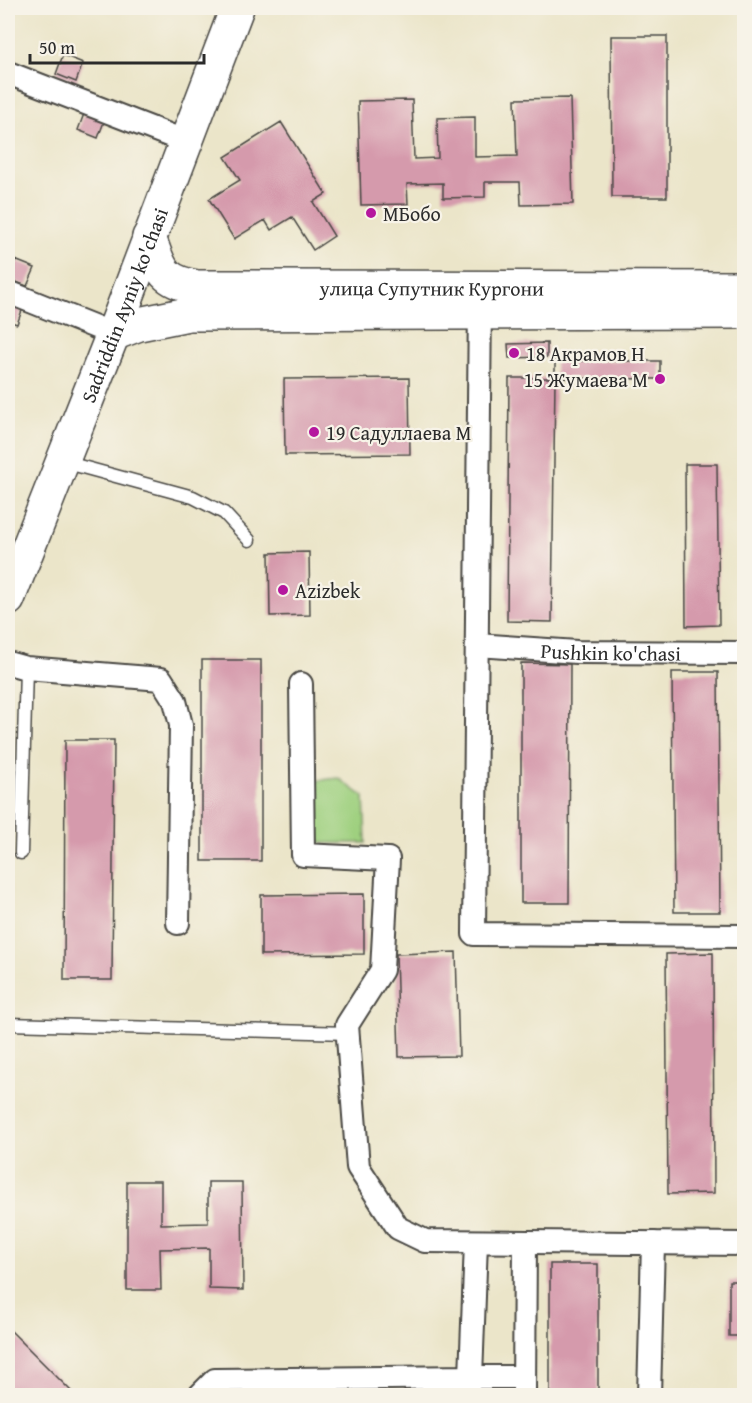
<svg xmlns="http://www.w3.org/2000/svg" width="752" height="1403" font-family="'Gentium Book Plus',serif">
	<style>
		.green { fill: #9fd07f; stroke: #657e55; stroke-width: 1.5 }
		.building { fill: #d59aac }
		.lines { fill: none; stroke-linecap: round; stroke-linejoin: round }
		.lane-casing { stroke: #484743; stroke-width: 15 }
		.street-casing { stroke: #484743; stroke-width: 26 }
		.secondary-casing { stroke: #484743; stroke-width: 36 }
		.lane { stroke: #fff; stroke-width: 12 }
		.street { stroke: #fff; stroke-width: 22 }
		.secondary { stroke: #fff; stroke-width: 33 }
		.poi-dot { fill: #b5179e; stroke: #f7f3e8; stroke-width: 2 }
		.labels { text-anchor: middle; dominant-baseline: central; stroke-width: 4.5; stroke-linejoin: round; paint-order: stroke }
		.poi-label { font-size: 20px; fill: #2b2b2b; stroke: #f7f3e8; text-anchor: start }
		.street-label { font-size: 20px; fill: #2b2b2b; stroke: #f7f3e8 }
	</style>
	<rect width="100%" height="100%" fill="#f7f3e8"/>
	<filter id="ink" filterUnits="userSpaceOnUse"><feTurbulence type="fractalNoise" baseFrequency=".0167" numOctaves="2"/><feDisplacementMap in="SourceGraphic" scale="12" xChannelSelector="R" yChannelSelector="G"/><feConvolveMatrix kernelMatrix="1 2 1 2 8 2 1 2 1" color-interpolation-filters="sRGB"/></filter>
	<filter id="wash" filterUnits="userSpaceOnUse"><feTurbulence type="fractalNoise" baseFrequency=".008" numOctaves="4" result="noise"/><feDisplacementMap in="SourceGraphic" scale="24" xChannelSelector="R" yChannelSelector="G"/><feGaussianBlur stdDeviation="1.35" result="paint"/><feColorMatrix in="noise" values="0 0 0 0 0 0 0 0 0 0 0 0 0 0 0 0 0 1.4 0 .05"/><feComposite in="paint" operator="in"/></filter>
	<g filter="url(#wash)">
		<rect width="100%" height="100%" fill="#ebe5c9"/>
		<path class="green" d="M338 778 364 797 366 843H318L315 781Z"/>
		<g id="blocks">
			<path class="building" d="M611 36H667V197H612Z
				M63 55 83 63 76 82 56 74Z
				M570 98 573 204 521 205 520 182H485V197L443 198V183L407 184 408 204 361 205 358 101 412 100 414 159 438 158 437 118 475 117V157L517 156 515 99Z
				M85 111 105 119 98 138 78 130Z
				M281 122 326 194 313 202 334 236 313 250 292 217 271 230 265 220 234 239 209 199 240 180 225 157Z
				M15 260 35 268 27 286 8 279Z
				M8 299 24 305 17 324 8 321Z
				M547 343V357L509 358 508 344Z
				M555 361H660V379L555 378Z
				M409 378 410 454 285 455 284 379Z
				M509 378H555L552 622 507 621Z
				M685 464H717L719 625 686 626Z
				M309 552 310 615 270 616 269 553Z
				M202 660H261V861H202Z
				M521 663 570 664 569 903H521Z
				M672 672H718L720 912H674Z
				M65 740H114L112 980H64Z
				M364 894V954L261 955V895Z
				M456 952 459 1056 399 1057 396 954Z
				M713 953 714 1193 668 1194 666 954Z
				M127 1181H161V1224L208 1223V1182H242L243 1290 209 1289V1248L160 1249 161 1290H127Z
				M550 1264H598V1396H550Z
				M729 1281H744V1336H729Z
				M10 1330 76 1396H8V1333Z"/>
		</g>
	</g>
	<g filter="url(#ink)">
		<use href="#blocks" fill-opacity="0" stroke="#484743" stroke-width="1.5"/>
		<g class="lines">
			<g class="lane-casing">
				<path id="lane" d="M64 462 193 497 224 513 249 540
					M21 853 26 668
					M8 1024 348 1033"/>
			</g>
			<g class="street-casing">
				<g id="street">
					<path d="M8 73 184 141"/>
					<path d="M8 292 113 334"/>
					<path d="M480 298 474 934 744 936"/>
					<path id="s1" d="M477 645 577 652 744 653"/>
					<path d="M8 663 26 668 161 679 175 701 181 725 178 923"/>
					<path d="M301 684 303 855 388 859 382 970 347 1025 358 1167 398 1228 425 1241 744 1244"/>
					<path d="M471 1377H524"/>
					<path d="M199 1396 215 1380 471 1377 476 1242"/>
					<path d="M524 1396 525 1242"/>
					<path d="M649 1396 653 1243"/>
				</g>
			</g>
			<g class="secondary-casing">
				<g id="secondary">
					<path id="s2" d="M149 237C160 268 161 281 197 287L744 288"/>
					<path d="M113 334 139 324 188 314 744 312"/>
					<path id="s3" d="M8 599 113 334 237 8"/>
				</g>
			</g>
			<use href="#lane" class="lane"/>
			<use href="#street" class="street"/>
			<use href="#secondary" class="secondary"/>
		</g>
	</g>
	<g class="poi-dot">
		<circle cx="371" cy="213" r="6"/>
		<circle cx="514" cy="353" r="6"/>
		<circle cx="660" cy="379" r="6"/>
		<circle cx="314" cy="432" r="6"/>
		<circle cx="283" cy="590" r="6"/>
	</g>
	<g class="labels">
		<g class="poi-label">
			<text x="383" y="213">МБобо</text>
			<text x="526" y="353">18 Акрамов Н</text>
			<text x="648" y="379" text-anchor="end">15 Жумаева М</text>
			<text x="326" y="432">19 Садуллаева М</text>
			<text x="295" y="590">Azizbek</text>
		</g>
		<g class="street-label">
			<text stroke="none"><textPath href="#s2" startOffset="310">улица Супутник Кургони</textPath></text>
			<text stroke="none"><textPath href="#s3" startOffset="316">Sadriddin Ayniy ko'chasi</textPath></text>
			<text stroke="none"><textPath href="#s1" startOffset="134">Pushkin ko'chasi</textPath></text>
		</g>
	</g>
	<rect width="752" height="1403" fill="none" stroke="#f7f3e8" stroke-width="30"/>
	<path d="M30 54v9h174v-9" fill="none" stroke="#2b2b2b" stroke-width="3"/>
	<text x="39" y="54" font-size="18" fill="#2b2b2b" stroke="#f7f3e8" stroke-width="4.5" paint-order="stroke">50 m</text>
</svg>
